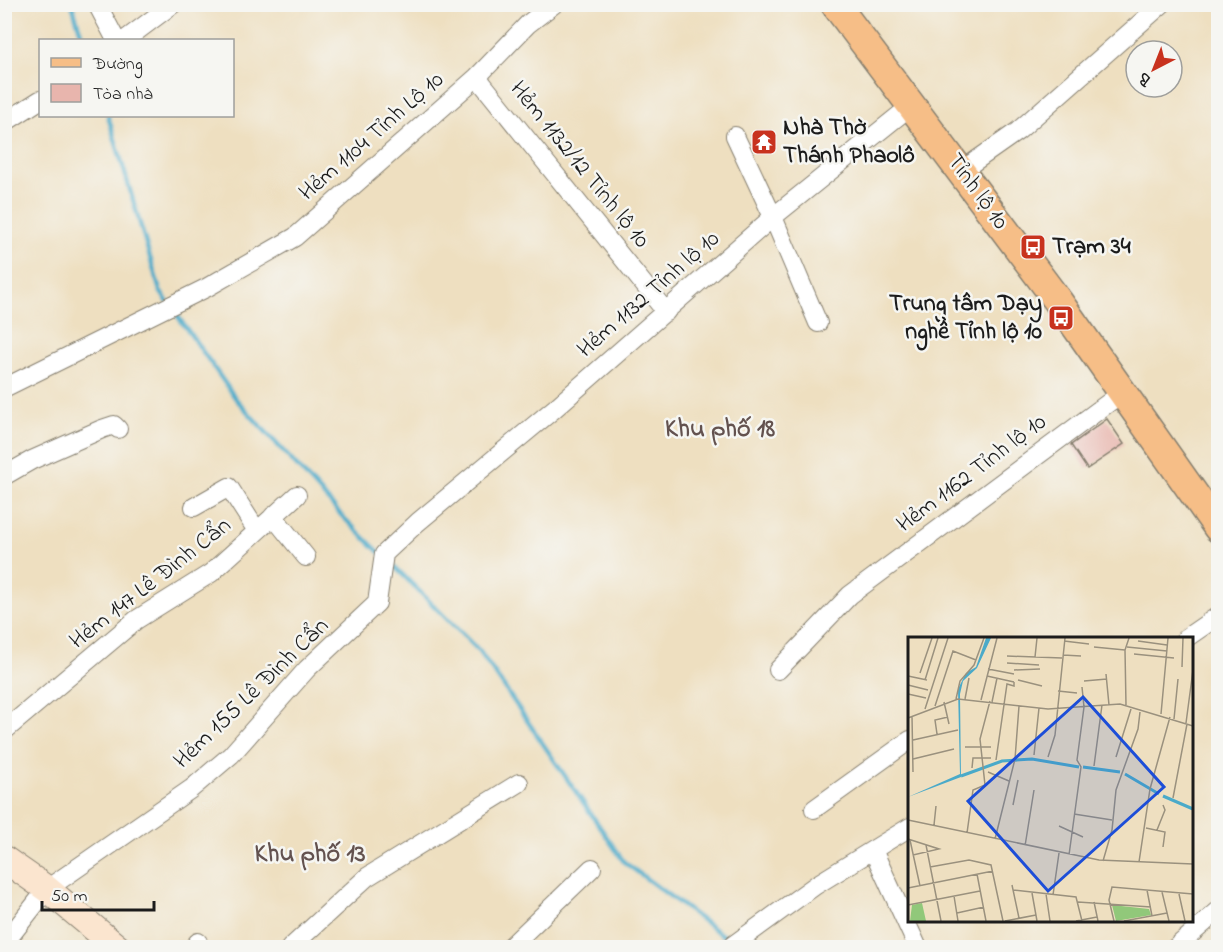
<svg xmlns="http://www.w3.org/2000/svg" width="1223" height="952" font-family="'Indie Flower',sans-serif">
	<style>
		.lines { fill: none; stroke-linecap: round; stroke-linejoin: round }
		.stream { stroke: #4aaac9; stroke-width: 4.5 }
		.building { fill: #e8b5ad }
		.street-casing { stroke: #857e6e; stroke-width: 20 }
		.secondary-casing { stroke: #857e6e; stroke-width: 28 }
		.primary-casing { stroke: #857e6e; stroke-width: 31 }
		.street { stroke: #fff; stroke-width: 18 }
		.secondary { stroke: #fbe5cf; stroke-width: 26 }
		.primary { stroke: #f6be87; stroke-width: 28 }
		.labels { text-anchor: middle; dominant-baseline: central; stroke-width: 5; stroke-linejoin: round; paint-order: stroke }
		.poi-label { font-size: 24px; font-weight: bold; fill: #1c1c1c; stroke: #f6f6f2; text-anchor: start }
		.street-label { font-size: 24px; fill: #1c1c1c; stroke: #f6f6f2 }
		.neighbourhood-label { font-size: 26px; font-weight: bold; fill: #63524f; stroke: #f6f6f2 }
		.inset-river { fill: none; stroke: #4aaac9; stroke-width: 3 }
		.inset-road { fill: none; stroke: #9a917e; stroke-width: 1.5 }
		.view { fill: #1d4ed8; fill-opacity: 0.15; stroke: #1d4ed8; stroke-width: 3 }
		.inset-edge { fill: none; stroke: #1c1c1c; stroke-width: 3 }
	</style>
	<rect width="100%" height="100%" fill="#f6f6f2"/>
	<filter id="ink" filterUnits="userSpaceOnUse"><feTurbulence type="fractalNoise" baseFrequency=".0167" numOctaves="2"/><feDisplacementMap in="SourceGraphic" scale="12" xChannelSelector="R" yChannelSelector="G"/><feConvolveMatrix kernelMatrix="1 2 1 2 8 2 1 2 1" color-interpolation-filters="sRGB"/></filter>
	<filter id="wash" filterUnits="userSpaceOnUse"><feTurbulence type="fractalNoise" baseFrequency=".008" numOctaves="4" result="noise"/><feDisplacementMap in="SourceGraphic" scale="24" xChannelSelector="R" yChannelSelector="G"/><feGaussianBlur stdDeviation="1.35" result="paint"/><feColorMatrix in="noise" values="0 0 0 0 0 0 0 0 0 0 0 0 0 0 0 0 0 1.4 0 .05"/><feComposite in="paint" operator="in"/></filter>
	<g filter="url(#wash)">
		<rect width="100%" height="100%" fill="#eedfc0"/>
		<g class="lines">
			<path class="stream" d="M72 4 83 40
				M108 116 160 291 167 301
				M172 308 236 399 343 517 380 553
				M388 560 480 652 624 862 730 941"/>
		</g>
		<g id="blocks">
			<path class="building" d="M1107 419 1124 444 1087 469 1071 445Z"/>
		</g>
	</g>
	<g filter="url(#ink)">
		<use href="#blocks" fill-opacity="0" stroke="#857e6e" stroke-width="1.5"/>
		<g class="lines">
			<g class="street-casing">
				<path id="street" d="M97 4 116 40
					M125 40 173 4
					M477 77 666 312
					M4 123 40 100
					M735 136 773 217 818 323
					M961 171 1018 131 1162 4
					M4 388 206 288 295 237 477 77 528 24 554 4
					M4 476 32 460 102 429 114 425 118 429
					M194 507 229 487 257 531
					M273 516 306 557
					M1186 638 1218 616
					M778 670 850 595 1123 392
					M4 731 136 620 211 573 297 495
					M814 809 910 740
					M873 850 918 948
					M4 944 47 889 191 789 231 755 307 669 377 603 384 554 418 522 554 409 773 217 912 105
					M193 948 198 942
					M290 948 367 877 519 783
					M509 948 592 868
					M729 948 816 885 910 827
					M1175 948 1218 911"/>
			</g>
			<g class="secondary-casing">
				<path id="secondary" d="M4 859 47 889 118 948"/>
			</g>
			<g class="primary-casing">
				<path id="primary" d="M835 4 1058 301 1218 528"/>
			</g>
			<use href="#street" class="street"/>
			<use href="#secondary" class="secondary"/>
			<use href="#primary" class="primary"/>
		</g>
	</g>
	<defs>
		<g id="temple-square" transform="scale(1.35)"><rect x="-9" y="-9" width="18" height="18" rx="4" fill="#c8321e" stroke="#f6f6f2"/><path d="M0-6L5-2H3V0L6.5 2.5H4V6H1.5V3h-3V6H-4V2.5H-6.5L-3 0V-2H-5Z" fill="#fff"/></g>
		<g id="bus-square" transform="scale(1.35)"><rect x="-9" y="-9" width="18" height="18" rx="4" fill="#c8321e" stroke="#f6f6f2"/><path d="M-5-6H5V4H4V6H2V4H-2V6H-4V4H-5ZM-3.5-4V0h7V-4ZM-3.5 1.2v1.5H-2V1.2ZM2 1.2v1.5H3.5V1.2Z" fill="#fff"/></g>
	</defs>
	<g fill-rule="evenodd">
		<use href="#temple-square" x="764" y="142"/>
		<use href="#bus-square" x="1033" y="247"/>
		<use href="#bus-square" x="1061" y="318"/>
	</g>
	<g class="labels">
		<g class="poi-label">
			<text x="783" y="128">Nhà Thờ<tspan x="783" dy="28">Thánh Phaolô</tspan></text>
			<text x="1052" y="247">Trạm 34</text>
			<text x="1042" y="304" text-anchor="end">Trung tâm Dạy<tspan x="1042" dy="28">nghề Tỉnh lộ 10</tspan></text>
		</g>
		<g class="street-label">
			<text transform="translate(372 137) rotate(-41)">Hẻm 1104 Tỉnh Lộ 10</text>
			<text transform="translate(579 165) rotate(51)">Hẻm 1132/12 Tỉnh lộ 10</text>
			<text transform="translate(977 192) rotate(54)">Tỉnh lộ 10</text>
			<text transform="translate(649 295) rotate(-41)">Hẻm 1132 Tỉnh lộ 10</text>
			<text transform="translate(972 474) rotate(-37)">Hẻm 1162 Tỉnh lộ 10</text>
			<text transform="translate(151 584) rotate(-38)">Hẻm 147 Lê Đình Cẩn</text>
			<text transform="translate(252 694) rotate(-44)">Hẻm 155 Lê Đình Cẩn</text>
		</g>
		<g class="neighbourhood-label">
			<text x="720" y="430">Khu phố 18</text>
			<text x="310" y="855">Khu phố 13</text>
		</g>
	</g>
	<g transform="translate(908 637)">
		<rect width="285" height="285" fill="#eedfc0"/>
		<path d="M14 266 18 284H2L4 268ZM204 268 241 272 243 278 208 284Z" fill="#91c87a"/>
		<path d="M78 1H83L69 31 55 44 52 57 53 140 0 160 52 137 50 52 58 36 68 30Z" fill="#4aaac9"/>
		<path class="inset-river" d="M175 130 212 135M217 137 251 157M53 139 94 124 124 122 171 130M255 159 285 172"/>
		<path class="inset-road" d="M156 4 181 7M230 4 259 8M186 10 217 13M219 10 259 14M226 17 266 21M155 18 173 19M99 19 154 21M127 20 129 1M99 26 131 28M274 30 275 1M80 32 106 37M106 33 132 32M12 36 24 1M198 37 201 68M0 39 19 43M79 39 106 45M17 43 30 1M110 43 134 49M176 44 199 42M0 48 20 53M150 54 169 56M0 57 18 61M48 62 52 44 66 28 76 1M57 62 61 41M73 63 89 1M36 65 41 87M84 65 89 41M218 68 217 13 221 1M27 69 45 14 68 23M17 72 40 1M253 77 260 1M4 79 5 135M0 81 50 62 140 72 212 67 285 89M266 82 270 42M278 86 285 33M29 97 27 83 40 80M5 103 50 93M57 110H83M126 118 131 71M140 120 147 98 157 1M208 120 223 72M5 122 46 112M88 123 99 47 106 49V45M186 129 194 68M64 131 65 121H83M80 135 101 144M265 161 279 87M105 168 110 143M166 177 204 183M0 183 191 223 285 227M26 188 28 169M151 189 175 200M238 191 257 195 255 210M249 193 257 173 255 168M59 196 65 153 77 148 72 102 82 64M0 202 31 212 5 218M87 202 107 122 111 69M2 203 12 249M18 208 33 284M117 209 126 153M161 218 173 130 169 123 176 70 174 50M195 224 204 193 208 153 230 92 232 75M231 225 242 152 262 80M22 230 61 223 83 228 95 284M69 237 78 284M104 248 111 281M0 251 85 234M105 253 168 260 174 284M239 253 244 279M254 255 261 284M124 256 129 284M138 257 142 284M271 257 277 284M145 258 151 216M46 259 50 284M170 265 243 270M186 265 190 284M0 268 72 254M49 276 76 270M97 284 128 278M168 284 189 280M206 284 201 263 204 250 285 257M216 284 259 276"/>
		<path class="view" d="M175 60 256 150 140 254 60 164Z"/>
		<rect width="285" height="285" class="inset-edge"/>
	</g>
	<rect width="1223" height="952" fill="none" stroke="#f6f6f2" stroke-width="24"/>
	<rect x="39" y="39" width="195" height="78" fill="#f6f6f2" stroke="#9f9f9c" stroke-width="1.5"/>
	<rect x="51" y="58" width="30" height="9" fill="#f6be87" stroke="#9f9f9c" stroke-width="1.5"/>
	<text x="93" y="69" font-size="18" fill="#1c1c1c">Đường</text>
	<rect x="51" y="84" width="30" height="18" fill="#e8b5ad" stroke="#9f9f9c" stroke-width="1.5"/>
	<text x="93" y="99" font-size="18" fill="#1c1c1c">Tòa nhà</text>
	<g transform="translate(1154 69) rotate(222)"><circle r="28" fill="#f6f6f2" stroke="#9f9f9c" stroke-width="1.5"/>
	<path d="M0-4.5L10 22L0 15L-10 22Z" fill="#c8321e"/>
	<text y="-9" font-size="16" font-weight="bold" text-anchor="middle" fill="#1c1c1c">B</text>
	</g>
	<path d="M42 901v9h112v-9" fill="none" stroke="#1c1c1c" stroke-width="3"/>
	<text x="51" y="901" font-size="18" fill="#1c1c1c" stroke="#f6f6f2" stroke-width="4.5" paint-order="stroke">50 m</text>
</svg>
